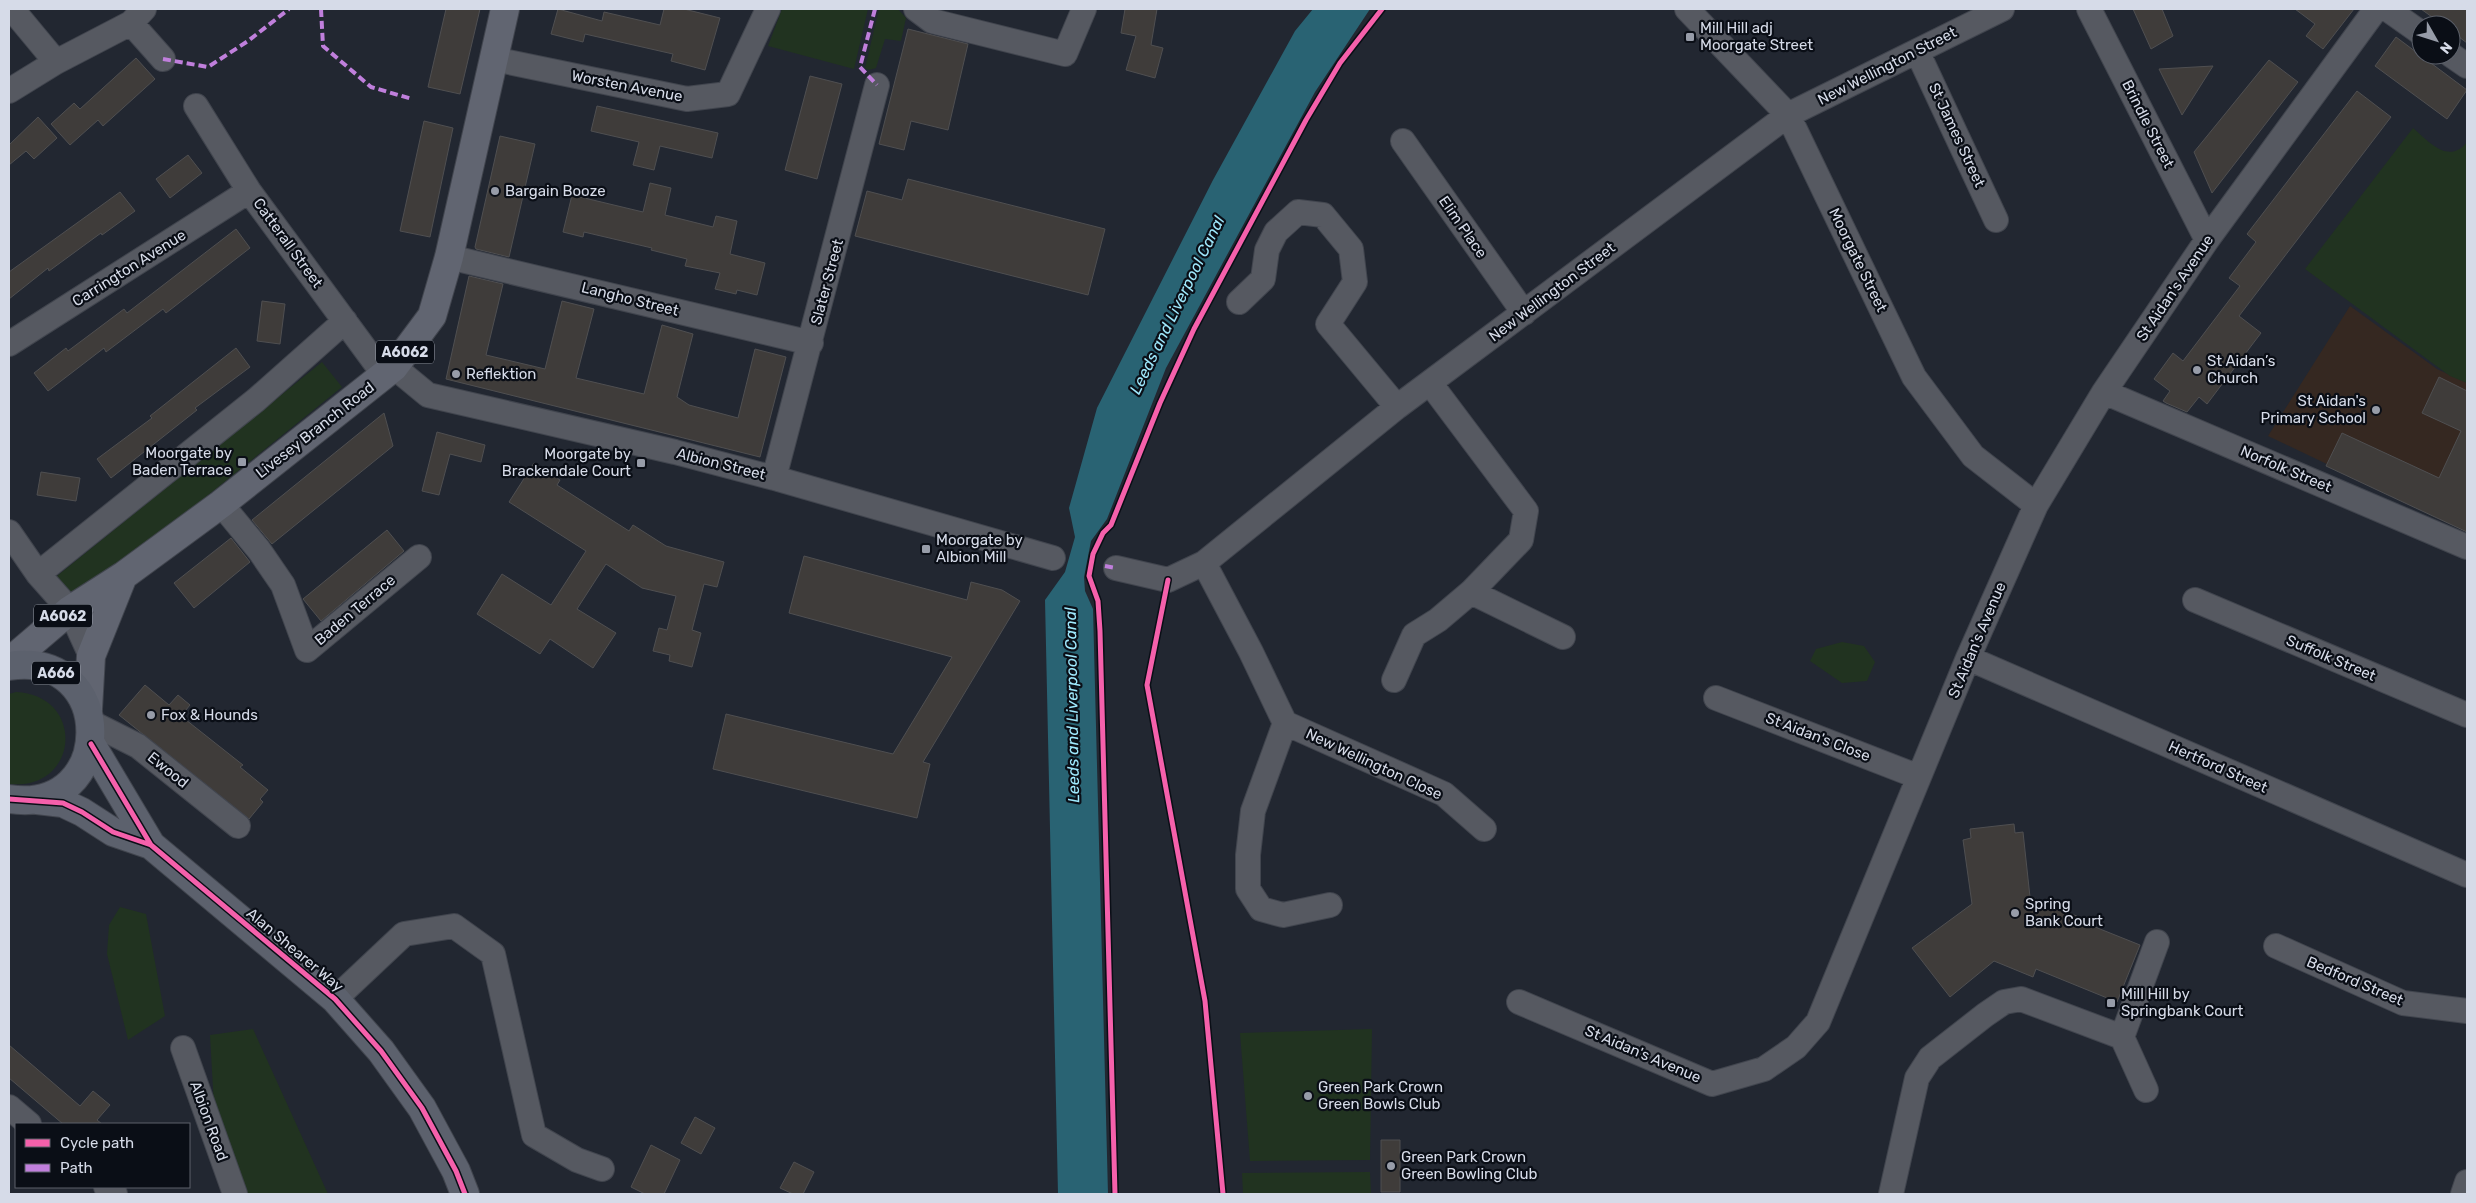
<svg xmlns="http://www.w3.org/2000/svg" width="2476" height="1203" font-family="Rubik,sans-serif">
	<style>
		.education { fill: #352821 }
		.green { fill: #213320 }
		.water { fill: #296373 }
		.building { fill: #3f3c3a; stroke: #4f4f51 }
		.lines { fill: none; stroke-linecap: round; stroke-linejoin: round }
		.minor-casing { stroke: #41454e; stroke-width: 26 }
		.primary-casing { stroke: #41454e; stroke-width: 30 }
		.trunk-casing { stroke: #41454e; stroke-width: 30 }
		.minor { stroke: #565961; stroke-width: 24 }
		.primary { stroke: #616571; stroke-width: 28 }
		.trunk { stroke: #5c616d; stroke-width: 28 }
		.quiet { stroke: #c07fdc; stroke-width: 4; stroke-dasharray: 8 4; stroke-linecap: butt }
		.cycleway-casing { stroke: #0a0e16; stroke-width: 8 }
		.cycleway { stroke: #f560ab; stroke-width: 5 }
		.poi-dot { fill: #979ca8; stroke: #0a0e16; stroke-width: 2 }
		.labels { text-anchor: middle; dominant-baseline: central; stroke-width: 4.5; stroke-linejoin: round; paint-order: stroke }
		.shield { fill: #0a0e16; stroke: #999ea9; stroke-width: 1 }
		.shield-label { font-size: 14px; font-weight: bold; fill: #d6dbe8 }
		.poi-label { font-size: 15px; fill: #d6dbe8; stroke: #0a0e16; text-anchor: start }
		.street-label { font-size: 15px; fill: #d6dbe8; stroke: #0a0e16 }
		.water-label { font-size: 16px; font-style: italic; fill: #9fe9fd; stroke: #0a0e16 }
	</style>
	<rect width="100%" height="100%" fill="#222731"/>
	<path class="education" d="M2350 306 2437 369 2467 383V531L2268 436Z"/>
	<path class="green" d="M782 9H868L854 69 768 46Z
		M879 9H898L906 18 901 41 885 39 876 68 869 70 865 68Z
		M2413 128C2429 142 2449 165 2467 142V383L2450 376 2305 269Z
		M322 362 342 387 72 605 52 580Z
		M1842 642 1864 646 1875 662 1867 681 1842 683 1810 661 1816 649Z
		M16 692C86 695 80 791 9 784V694Z
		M120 907 146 914 165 1016 128 1040 107 954 109 925Z
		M253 1029 328 1194H248L216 1142 210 1035Z
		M1372 1029 1370 1160 1250 1161 1240 1033Z
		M1370 1172 1371 1194H1243L1242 1173Z"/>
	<path class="water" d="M1313 9H1370L1315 92 1166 368 1107 519 1091 541 1084 577 1085 591 1093 609 1108 1194H1058L1045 600 1065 572 1075 537 1069 508 1097 408 1213 180 1295 31Z"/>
	<path class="building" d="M446 9H480L460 94 428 87Z
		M558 9 602 21 604 12 660 25 664 9H684L720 18 705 70 671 61 673 54 585 34 583 42 551 34Z
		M1125 9H1157L1151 45 1163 48 1155 78 1126 70 1136 36 1121 33Z
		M2133 9H2162L2173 36 2151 49Z
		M2295 9H2354L2323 49 2306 36 2315 24Z
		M2421 9H2467V43L2451 31V25H2443Z
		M908 29 968 44 948 130 911 121 904 150 879 144Z
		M2396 37 2467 90 2447 119 2375 66Z
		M136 58 155 79 103 126 98 120 70 145 51 124 74 103 80 109Z
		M2269 60 2298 82 2212 193 2194 152Z
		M2213 66 2182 115 2159 69Z
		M810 76 842 84 817 179 785 170Z
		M2357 91 2391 117 2239 316 2261 333 2207 404 2199 397 2187 412 2166 403 2163 401 2170 391 2154 379 2173 353 2183 361 2240 286 2229 278 2256 242 2247 234Z
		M597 106 718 133 712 158 660 146 654 170 633 165 639 142 591 131Z
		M38 117 57 138 34 159 26 151 9 165V145Z
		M424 121 453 128 430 237 400 231Z
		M500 136 535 144 509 257 476 249 475 247Z
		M188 155 202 173 170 198 156 179Z
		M908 179 1105 229 1088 295 855 236 867 191 902 200Z
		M650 183 671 188 665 215 713 227 716 216 737 221 730 254 765 263 757 295 737 290 736 294 715 289 720 273 685 266 687 259 651 250 652 248 584 232 583 237 563 232 572 195 643 212Z
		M120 192 135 211 102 235 101 233 49 271 48 268 9 299V272Z
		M236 229 250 248 166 313 163 309 106 352 104 348 48 391 34 373 66 348 68 351 124 309 127 313Z
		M469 276 503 284 486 355 545 369 562 301 594 309 576 378 644 394 662 325 693 334 677 397 689 405 738 418 755 349 786 357 760 457 446 379Z
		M262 301 285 304 280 344 257 341Z
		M236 348 250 367 195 408 197 410 111 478 97 459 152 418 150 416Z
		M2439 377 2467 391V532L2326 466 2342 433 2439 478 2461 431 2422 413Z
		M384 413 393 446 272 544 252 520Z
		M437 432 485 445 481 462 450 454 439 495 422 491Z
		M534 463 560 480 557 485 629 531 633 525 666 546 724 562 717 587 704 584 692 630 701 633 692 667 669 661 670 655 653 651 659 628 667 630 676 596 642 588 606 564 577 609 616 633 593 668 550 639 540 654 477 614 502 574 551 605 586 551 509 502Z
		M41 472 80 478 76 501 37 495Z
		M387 530 404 551 321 621 303 599Z
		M231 538 250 562 194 608 174 583Z
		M804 556 967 600 971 582 1002 590 1020 601 923 762 930 764 917 818 713 769 726 714 893 754 952 657 789 613Z
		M145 685 169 705 178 695 190 705 181 716 243 765 240 767 268 790 260 799 263 802 249 819 119 715Z
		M2014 824 2015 833 2023 832 2030 897 2091 922 2090 925 2140 945 2117 1002 2036 969 2033 977 1994 961 1950 997 1912 948 1972 904 1963 840 1971 838 1970 829Z
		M9 1045 80 1106 93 1091 110 1105 97 1120 102 1124H63L9 1078Z
		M695 1117 715 1128 701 1154 681 1143Z
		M1381 1140H1400V1192H1381Z
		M651 1145 680 1160 664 1194H645L631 1187Z
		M794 1162 814 1172 803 1194H793L780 1188Z"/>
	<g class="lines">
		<g class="minor-casing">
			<path id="minor" d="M12 9 56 62
				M916 9 932 21 1065 54 1084 9
				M1687 9 1788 115 1914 377 1973 456 2036 505
				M2089 9 2207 240
				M2387 9 2421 33
				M131 23 163 59
				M1917 51 1996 220
				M2451 55 2467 66
				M494 59 687 99 728 94 768 9
				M9 91 56 62 131 23 144 9
				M196 106 249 191 385 376
				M1403 141 1524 313
				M449 257 811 343
				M1239 302 1263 279 1267 250 1276 232 1298 212 1323 215 1351 249 1355 282 1328 324 1397 407
				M9 344 249 191
				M394 367 428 395 675 452 778 479 1053 558
				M2104 392 2467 547
				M774 478 877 85
				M221 504 259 550 283 585 307 650 419 557
				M9 532 38 574 70 610 91 656
				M1204 563 1251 652 1285 723 1444 794 1484 829
				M1116 568 1168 580 1204 563 1397 407 1788 115 2002 9
				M38 574 256 400 345 321
				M1471 592 1563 637
				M2195 600 2467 715
				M1968 658 2467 875
				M1394 680 1414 635 1438 620 1471 592 1521 540 1526 511 1430 383
				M1716 698 1919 777
				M92 723 138 746 238 826
				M1285 723 1253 811 1248 855V889L1261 909 1283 915 1330 905
				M2276 946 2403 1003 2467 1011
				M335 999 404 934 454 926 493 954 534 1135 577 1160 602 1169
				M1519 1002 1712 1084 1764 1069 1796 1047 1818 1022 1968 658 2036 505 2104 392 2207 240 2376 9
				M2122 1037 2157 942
				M183 1048 235 1194
				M9 1107 29 1124
				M106 1187 115 1194
				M1891 1194 1917 1078 1930 1058 1985 1015 2004 1002 2021 999 2122 1037 2146 1090
				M2463 1194 2467 1182"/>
		</g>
		<g class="primary-casing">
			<path id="primary" d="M9 662 70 610 123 576 221 504 394 367 432 316 449 257 505 9
				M88 709 91 656 123 576"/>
		</g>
		<g class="trunk-casing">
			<path id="trunk" d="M9 666C118 649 117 816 9 799
				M91 744 151 845 335 999 381 1051 422 1108 456 1171 465 1194
				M37 800 63 803 82 812 113 832 151 845"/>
		</g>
		<use href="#minor" class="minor"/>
		<use href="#primary" class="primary"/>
		<use href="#trunk" class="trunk"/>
		<path class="quiet" d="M321 9 323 46 371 87 412 99
			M875 9 860 67 877 85
			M163 59 208 67 248 41 289 9
			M1105 566 1116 568"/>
		<g class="cycleway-casing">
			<path id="cycleway" d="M1168 580 1147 685 1205 1001 1223 1194
				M91 744 151 845 335 999 381 1051 422 1108 456 1171 465 1194
				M9 799 63 803 82 812 113 832 151 845
				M1115 1194 1100 631 1098 601 1089 576 1093 554 1103 533 1111 525 1160 403 1194 329 1306 120 1340 63 1382 9"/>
		</g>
		<use href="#cycleway" class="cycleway"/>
	</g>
	<g class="poi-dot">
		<rect x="1685" y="32" width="10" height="10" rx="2.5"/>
		<circle cx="495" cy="191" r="5"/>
		<circle cx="2197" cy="370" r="5"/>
		<circle cx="456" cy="374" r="5"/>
		<circle cx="2376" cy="410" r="5"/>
		<rect x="237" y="457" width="10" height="10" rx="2.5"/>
		<rect x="636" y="458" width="10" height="10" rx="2.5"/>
		<rect x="921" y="544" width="10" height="10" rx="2.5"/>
		<circle cx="151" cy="715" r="5"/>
		<circle cx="2015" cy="913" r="5"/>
		<rect x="2106" y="998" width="10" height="10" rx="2.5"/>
		<circle cx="1308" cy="1096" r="5"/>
		<circle cx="1391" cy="1166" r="5"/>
	</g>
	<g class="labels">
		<g class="shield">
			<rect x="376" y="340.5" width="58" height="23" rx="4"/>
			<rect x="34" y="604.5" width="58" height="23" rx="4"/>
			<rect x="32" y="661.5" width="48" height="23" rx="4"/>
		</g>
		<g class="shield-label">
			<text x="405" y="352">A6062</text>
			<text x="63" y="616">A6062</text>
			<text x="56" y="673">A666</text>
		</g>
		<g class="poi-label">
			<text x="1700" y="28">Mill Hill adj<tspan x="1700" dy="17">Moorgate Street</tspan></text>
			<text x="505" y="191">Bargain Booze</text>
			<text x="2207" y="361">St Aidan’s<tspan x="2207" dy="17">Church</tspan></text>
			<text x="466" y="374">Reflektion</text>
			<text x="2366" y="401" text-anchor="end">St Aidan's<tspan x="2366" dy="17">Primary School</tspan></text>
			<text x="232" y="453" text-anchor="end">Moorgate by<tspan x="232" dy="17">Baden Terrace</tspan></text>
			<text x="631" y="454" text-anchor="end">Moorgate by<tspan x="631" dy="17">Brackendale Court</tspan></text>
			<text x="936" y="540">Moorgate by<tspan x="936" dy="17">Albion Mill</tspan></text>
			<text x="161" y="715">Fox &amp; Hounds</text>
			<text x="2025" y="904">Spring<tspan x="2025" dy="17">Bank Court</tspan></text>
			<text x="2121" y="994">Mill Hill by<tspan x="2121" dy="17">Springbank Court</tspan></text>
			<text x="1318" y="1087">Green Park Crown<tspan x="1318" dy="17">Green Bowls Club</tspan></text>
			<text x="1401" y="1157">Green Park Crown<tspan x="1401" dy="17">Green Bowling Club</tspan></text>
		</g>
		<g class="street-label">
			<text transform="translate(1887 66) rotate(-27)">New Wellington Street</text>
			<text transform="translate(627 86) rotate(11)">Worsten Avenue</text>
			<text transform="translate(2148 124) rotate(63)">Brindle Street</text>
			<text transform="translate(1957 135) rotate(65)">St James Street</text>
			<text transform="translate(1463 227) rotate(55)">Elim Place</text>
			<text transform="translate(288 243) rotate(54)">Catterall Street</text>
			<text transform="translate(1858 260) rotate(64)">Moorgate Street</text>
			<text transform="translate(129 268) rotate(-32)">Carrington Avenue</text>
			<text transform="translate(827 282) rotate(-75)">Slater Street</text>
			<text transform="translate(2175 288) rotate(-56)">St Aidan's Avenue</text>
			<text transform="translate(1552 292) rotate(-37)">New Wellington Street</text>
			<text transform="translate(630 299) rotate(14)">Langho Street</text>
			<text transform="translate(315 430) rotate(-38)">Livesey Branch Road</text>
			<text transform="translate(721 464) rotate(14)">Albion Street</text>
			<text transform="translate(2286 469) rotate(23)">Norfolk Street</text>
			<text transform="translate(355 610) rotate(-40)">Baden Terrace</text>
			<text transform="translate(1977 640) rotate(-67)">St Aidan's Avenue</text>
			<text transform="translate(2331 658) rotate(23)">Suffolk Street</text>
			<text transform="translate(1818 737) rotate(21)">St Aidan's Close</text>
			<text transform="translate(1374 764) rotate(25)">New Wellington Close</text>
			<text transform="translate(2218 767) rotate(24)">Hertford Street</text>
			<text transform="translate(168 770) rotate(39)">Ewood</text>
			<text transform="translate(295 950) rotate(40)">Alan Shearer Way</text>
			<text transform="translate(2355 981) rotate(23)">Bedford Street</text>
			<text transform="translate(1643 1054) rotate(23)">St Aidan's Avenue</text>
			<text transform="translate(209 1121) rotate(70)">Albion Road</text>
		</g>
		<g class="water-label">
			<text transform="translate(1177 305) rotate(-64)">Leeds and Liverpool Canal</text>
			<text transform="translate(1072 705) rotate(-91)">Leeds and Liverpool Canal</text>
		</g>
	</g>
	<rect width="2476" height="1203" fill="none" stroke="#d6dbe8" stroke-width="20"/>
	<rect x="15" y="1123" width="175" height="65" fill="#0a0e16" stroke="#5c606a"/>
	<rect x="25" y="1139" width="25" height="8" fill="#f560ab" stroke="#5c606a"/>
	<text x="60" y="1148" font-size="15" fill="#d6dbe8">Cycle path</text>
	<rect x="25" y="1164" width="25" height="8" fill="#c07fdc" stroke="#5c606a"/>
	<text x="60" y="1173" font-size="15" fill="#d6dbe8">Path</text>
	<g transform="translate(2436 40) rotate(129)"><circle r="24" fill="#0a0e16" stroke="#5c606a"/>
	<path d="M0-4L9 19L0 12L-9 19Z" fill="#979ca8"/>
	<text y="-8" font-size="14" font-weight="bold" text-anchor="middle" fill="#d6dbe8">N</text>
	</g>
</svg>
